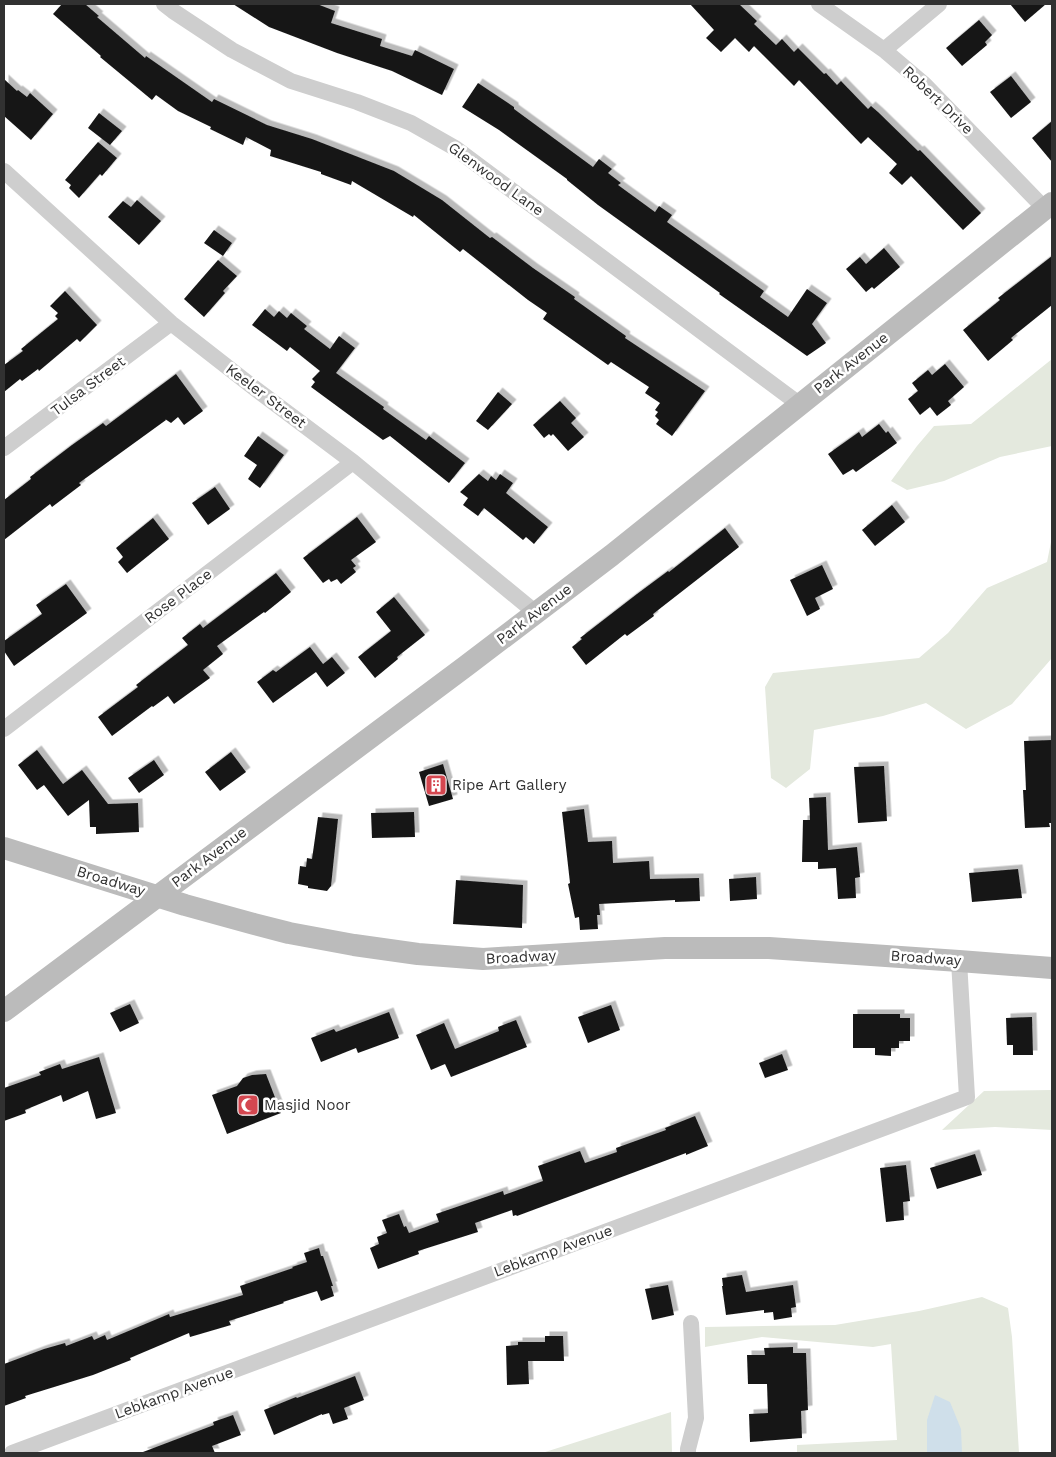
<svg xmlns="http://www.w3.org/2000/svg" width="1056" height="1457" font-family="'Work Sans',sans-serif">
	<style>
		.green { fill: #e4e9de }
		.water { fill: #cfdfea }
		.building { fill: #181818; filter: url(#shadow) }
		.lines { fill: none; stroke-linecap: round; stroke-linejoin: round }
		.street { stroke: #cecece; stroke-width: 16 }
		.secondary { stroke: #bbb; stroke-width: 22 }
		.labels { text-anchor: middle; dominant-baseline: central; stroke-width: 5; stroke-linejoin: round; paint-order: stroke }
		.street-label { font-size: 15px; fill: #313131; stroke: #fff }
		.poi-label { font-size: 15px; fill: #313131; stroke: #fff; text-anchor: start }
	</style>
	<defs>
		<filter id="shadow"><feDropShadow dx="4.5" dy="-4.5" stdDeviation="0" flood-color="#0004"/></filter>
	</defs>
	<rect width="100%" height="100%" fill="#fff"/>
	<path class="green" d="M1052 359V446L1000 457 944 481 907 490 891 481 917 446 934 426 971 424Z
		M1052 537V658L1012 704 966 729 926 703 883 716 814 730 810 769 786 788 771 778 765 687 773 673 919 658 948 633 987 588 1047 562Z
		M1052 1090V1130L995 1127 942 1130 984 1091Z
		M982 1297 1008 1308 1012 1337 1019 1453H797V1445L897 1440 891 1344 873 1347 762 1337 705 1347V1327L835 1325 919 1311Z
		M671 1412 672 1453H542Z"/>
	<path class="water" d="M935 1395 950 1402 961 1429 962 1453H927V1420Z"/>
	<path class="building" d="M62 4H85L99 16 97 17 145 58 146 56 212 102 214 99 267 125 312 139 394 171 442 200 490 238 492 237 533 268 575 297 574 299 626 336 625 338 705 391 672 436 656 424 659 420 655 416 658 412 655 410 660 403 645 393 649 387 611 362 608 365 543 319 547 313 528 300 463 249 460 252 414 215 413 217 352 181 351 185 321 174V172L270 156 271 150 246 137 243 145 210 129 211 127 178 111 156 95 152 100 100 57 101 56 53 14Z
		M233 4H317L335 11 331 23 382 39 380 46 412 56 415 50 454 69 442 95 392 71 337 53 269 27Z
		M690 4H739L757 21 754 24 776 45 782 39 794 52 798 48 824 74 826 73 837 85 841 81 868 109 871 106 878 112 918 151 920 150 981 213 963 230 911 176 902 185 889 173 897 164 868 137 861 144 799 80 794 86 754 46 749 52 735 38 721 52 706 38 714 30Z
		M1010 4H1046L1025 22Z
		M979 20 992 35 985 42 987 45 962 66 946 48Z
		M1011 76 1031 102 1011 118 990 92Z
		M4 79 17 91 18 90 27 97 30 93 53 114 31 140 4 116Z
		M478 83 514 107V109L593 167 599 159 612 169 608 173 621 183 618 185 655 212 659 206 672 215 667 222 764 291 760 297 788 317 807 289 827 303 812 324 826 343 807 356 719 294 720 293 598 205 567 180V179L499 130 462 107Z
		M99 113 122 131 110 145 88 128Z
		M1052 121V162L1032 138Z
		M98 142 117 158 102 176 100 174 79 198 69 188 71 185 65 180Z
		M137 200 161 221 139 245 108 217 123 201 131 207Z
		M214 230 232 243 223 256 204 243Z
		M884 248 900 267 874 289 872 287 866 292 846 269 860 257 866 264Z
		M1052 256V305L1011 338 1013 340 988 361 963 330 1000 300 998 298Z
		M218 260 237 276 223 291 225 293 204 317 184 299Z
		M65 291 97 325 80 342 77 339 39 371 38 369 22 381 20 379 4 392V365L23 351 21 349 58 319 55 316 58 313 50 306Z
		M265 309 274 317 279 311 287 318 291 313 307 326 304 329 330 349 339 336 355 348 336 373 384 407 383 409 426 440 429 436 465 463 449 483 390 436 383 440 311 387 315 382 312 379 320 371 290 347 287 351 252 325Z
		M945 364 964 387 948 401 951 405 937 416 930 407 920 415 908 399 918 391 912 383 928 370 932 375Z
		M176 374 203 411 184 425 178 417 171 423 165 419 166 420 79 483 81 485 52 507 50 504 4 540V500L31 479 30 477 72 445 103 423 106 426Z
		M498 392 512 404 488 430 476 421Z
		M560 401 576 418 571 423 584 437 568 451 553 434 551 436 549 434 544 438 533 425Z
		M879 424 886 433 888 431 897 443 856 472 853 469 843 475 828 454 859 432 862 437Z
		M258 436 284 455 260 488 248 479 257 465 244 456Z
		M479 474 488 481 491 476 496 480 500 474 513 483 506 493 548 527 534 544 526 537 523 540 484 508 478 516 463 505 468 498 460 492Z
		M215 487 230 509 208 525 192 503Z
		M892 505 905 522 875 546 862 530Z
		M357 517 376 542 351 560 356 566 353 568 356 572 341 584 337 579 331 582 329 579 323 583 303 558Z
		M153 518 169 539 127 573 118 562 123 557 116 548Z
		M725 528 739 547 653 614 654 616 627 636 625 634 586 665 572 647 582 639 580 638 637 594 668 571 669 572Z
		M822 565 833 589 815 598 820 609 807 616 790 580Z
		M276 573 291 592 265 613 264 612 217 646 223 654 203 670 210 678 174 704 168 696 153 707 152 706 112 736 98 717 138 687 136 685 188 645 182 638 200 624 203 628Z
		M66 584 87 613 14 666 4 651V641L42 614 36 605Z
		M394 597 425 635 397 657 398 659 375 678 358 657 391 631 376 612Z
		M310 647 323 664 332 657 345 673 327 687 316 672 273 703 257 682 273 670 276 672Z
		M1052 740V823H1049L1050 827 1025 828 1023 790H1026L1024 741Z
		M37 750 63 784 82 770 108 804 138 803 139 832 96 834V827H90L89 800 68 816 44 785 37 790 18 765Z
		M231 752 246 772 220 791 205 772Z
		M154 760 164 775 139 793 128 778Z
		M443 764 453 799 429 806 419 772Z
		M884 766 887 821 858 823 854 767Z
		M826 797 828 850 857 847 860 877 855 878 856 898 838 899 836 868 818 869V862H802L803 820H810L809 798Z
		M584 809 588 842 612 841 613 863 649 861 650 879 699 878 700 901 675 902V900L599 904 600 915H597L598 929 580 930 579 917 575 918 568 884 570 883 562 812Z
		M414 812 415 837 372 838 371 813Z
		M318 817 338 819 331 886 327 891 308 888V886L298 884 300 866 306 867 307 858 312 859Z
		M1018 869 1022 898 972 902 969 873Z
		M756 877 757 899 730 901 729 879Z
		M456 880 523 885 522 928 453 924Z
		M130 1004 139 1023 120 1032 110 1013Z
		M611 1005 620 1030 588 1043 578 1017Z
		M389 1012 399 1038 358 1053 356 1048 321 1062 311 1038 334 1029 336 1032Z
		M853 1014H900V1018H910V1041H899V1048H891V1056L875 1055V1048H853Z
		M1032 1017 1033 1055H1013V1045H1007L1006 1018Z
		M516 1020 527 1047 451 1077 445 1064 431 1070 416 1035 444 1023 455 1049 499 1031 498 1027Z
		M782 1054 788 1070 765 1078 759 1063Z
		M99 1057 116 1113 96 1119 88 1091 63 1102 61 1095 25 1110 26 1113 4 1121V1088L41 1075 39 1072 60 1064 62 1069Z
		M266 1074 281 1113 227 1134 212 1095 237 1086 243 1078 252 1075Z
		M695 1116 708 1146 686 1155V1153L517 1216 516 1215 513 1216 512 1210 475 1223 478 1232 418 1251 419 1254 378 1269 370 1248 379 1244 377 1237 387 1233 382 1220 399 1214 404 1227 406 1226 409 1233 439 1222 436 1214 503 1191 504 1195 543 1181 538 1166 580 1151 585 1163 617 1152 616 1148 666 1130 665 1128Z
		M975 1154 982 1175 937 1189 930 1168Z
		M906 1165 910 1201 903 1202 904 1220 886 1222 880 1168Z
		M319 1248 321 1256H323L333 1286H331L334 1296 321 1301 317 1291 283 1302 284 1303 229 1321 231 1325 190 1337 189 1333 130 1358 131 1360 93 1375 25 1396 26 1398 4 1406V1364L44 1349 65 1343 66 1346 92 1336 94 1340 105 1335 107 1340 169 1314 170 1317 243 1295 240 1286 293 1268 292 1267 307 1262 304 1253Z
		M742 1275 746 1292 793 1285 796 1307 791 1308 792 1317 774 1320 773 1312 764 1313V1310L726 1315 722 1286H723L722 1278Z
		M668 1285 674 1315 652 1320 645 1289Z
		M545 1336H563L564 1361H528L529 1384 507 1385 506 1346 518 1345V1342H545Z
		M793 1347V1353H806L808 1410 801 1411 802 1438 750 1442 749 1414 768 1413 767 1384H748L747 1355H765L764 1348Z
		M355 1376 364 1400 344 1408 348 1419 333 1424 329 1413 322 1415V1414L274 1435 264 1410 296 1397 297 1398Z
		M233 1415 241 1435 212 1446 215 1453H143V1452L214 1425 213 1422Z"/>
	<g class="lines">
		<path class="street" d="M164 4 173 11 232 50 291 81 357 102 411 123 455 148 799 404
			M819 4 884 50 924 84 1045 209
			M884 50 939 4
			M4 171 171 323 253 387 353 462 536 613
			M4 448 171 323
			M4 729 353 462
			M12 1453 967 1097 959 961
			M688 1453V1449L696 1418 691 1323"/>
		<path class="secondary" d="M4 848 185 905 254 924 289 933 354 945 418 954 483 959 665 948H769L959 961 1052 968
			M4 1011 466 666 612 555 1052 203"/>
	</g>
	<defs>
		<g id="building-square" transform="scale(1.125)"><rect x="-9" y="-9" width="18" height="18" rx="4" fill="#d44750" stroke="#fff"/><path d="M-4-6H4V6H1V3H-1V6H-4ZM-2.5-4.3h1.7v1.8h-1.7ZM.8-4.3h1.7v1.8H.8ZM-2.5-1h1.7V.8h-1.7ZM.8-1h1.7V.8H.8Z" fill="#fff"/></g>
		<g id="mosque-square" transform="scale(1.125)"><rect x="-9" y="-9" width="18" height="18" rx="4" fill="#d44750" stroke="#fff"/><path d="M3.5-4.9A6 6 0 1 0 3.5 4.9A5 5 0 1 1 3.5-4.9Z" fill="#fff"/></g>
	</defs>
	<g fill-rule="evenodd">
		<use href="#building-square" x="436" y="785"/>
		<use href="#mosque-square" x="248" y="1105"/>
	</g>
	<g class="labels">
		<g class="street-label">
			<text transform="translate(938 100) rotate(44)">Robert Drive</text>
			<text transform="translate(496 179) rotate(36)">Glenwood Lane</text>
			<text transform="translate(851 363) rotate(-38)">Park Avenue</text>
			<text transform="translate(88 386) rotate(-37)">Tulsa Street</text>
			<text transform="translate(266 396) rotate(37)">Keeler Street</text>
			<text transform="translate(178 596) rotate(-37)">Rose Place</text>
			<text transform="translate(534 614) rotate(-37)">Park Avenue</text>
			<text transform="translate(209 857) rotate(-37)">Park Avenue</text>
			<text transform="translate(111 881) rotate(17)">Broadway</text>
			<text transform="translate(521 957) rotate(-3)">Broadway</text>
			<text transform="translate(926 958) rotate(4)">Broadway</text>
			<text transform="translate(553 1251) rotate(-20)">Lebkamp Avenue</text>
			<text transform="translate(174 1393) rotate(-20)">Lebkamp Avenue</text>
		</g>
		<g class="poi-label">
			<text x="452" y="785">Ripe Art Gallery</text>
			<text x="264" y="1105">Masjid Noor</text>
		</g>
	</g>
	<rect width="1056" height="1457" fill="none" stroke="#313131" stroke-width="10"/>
</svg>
